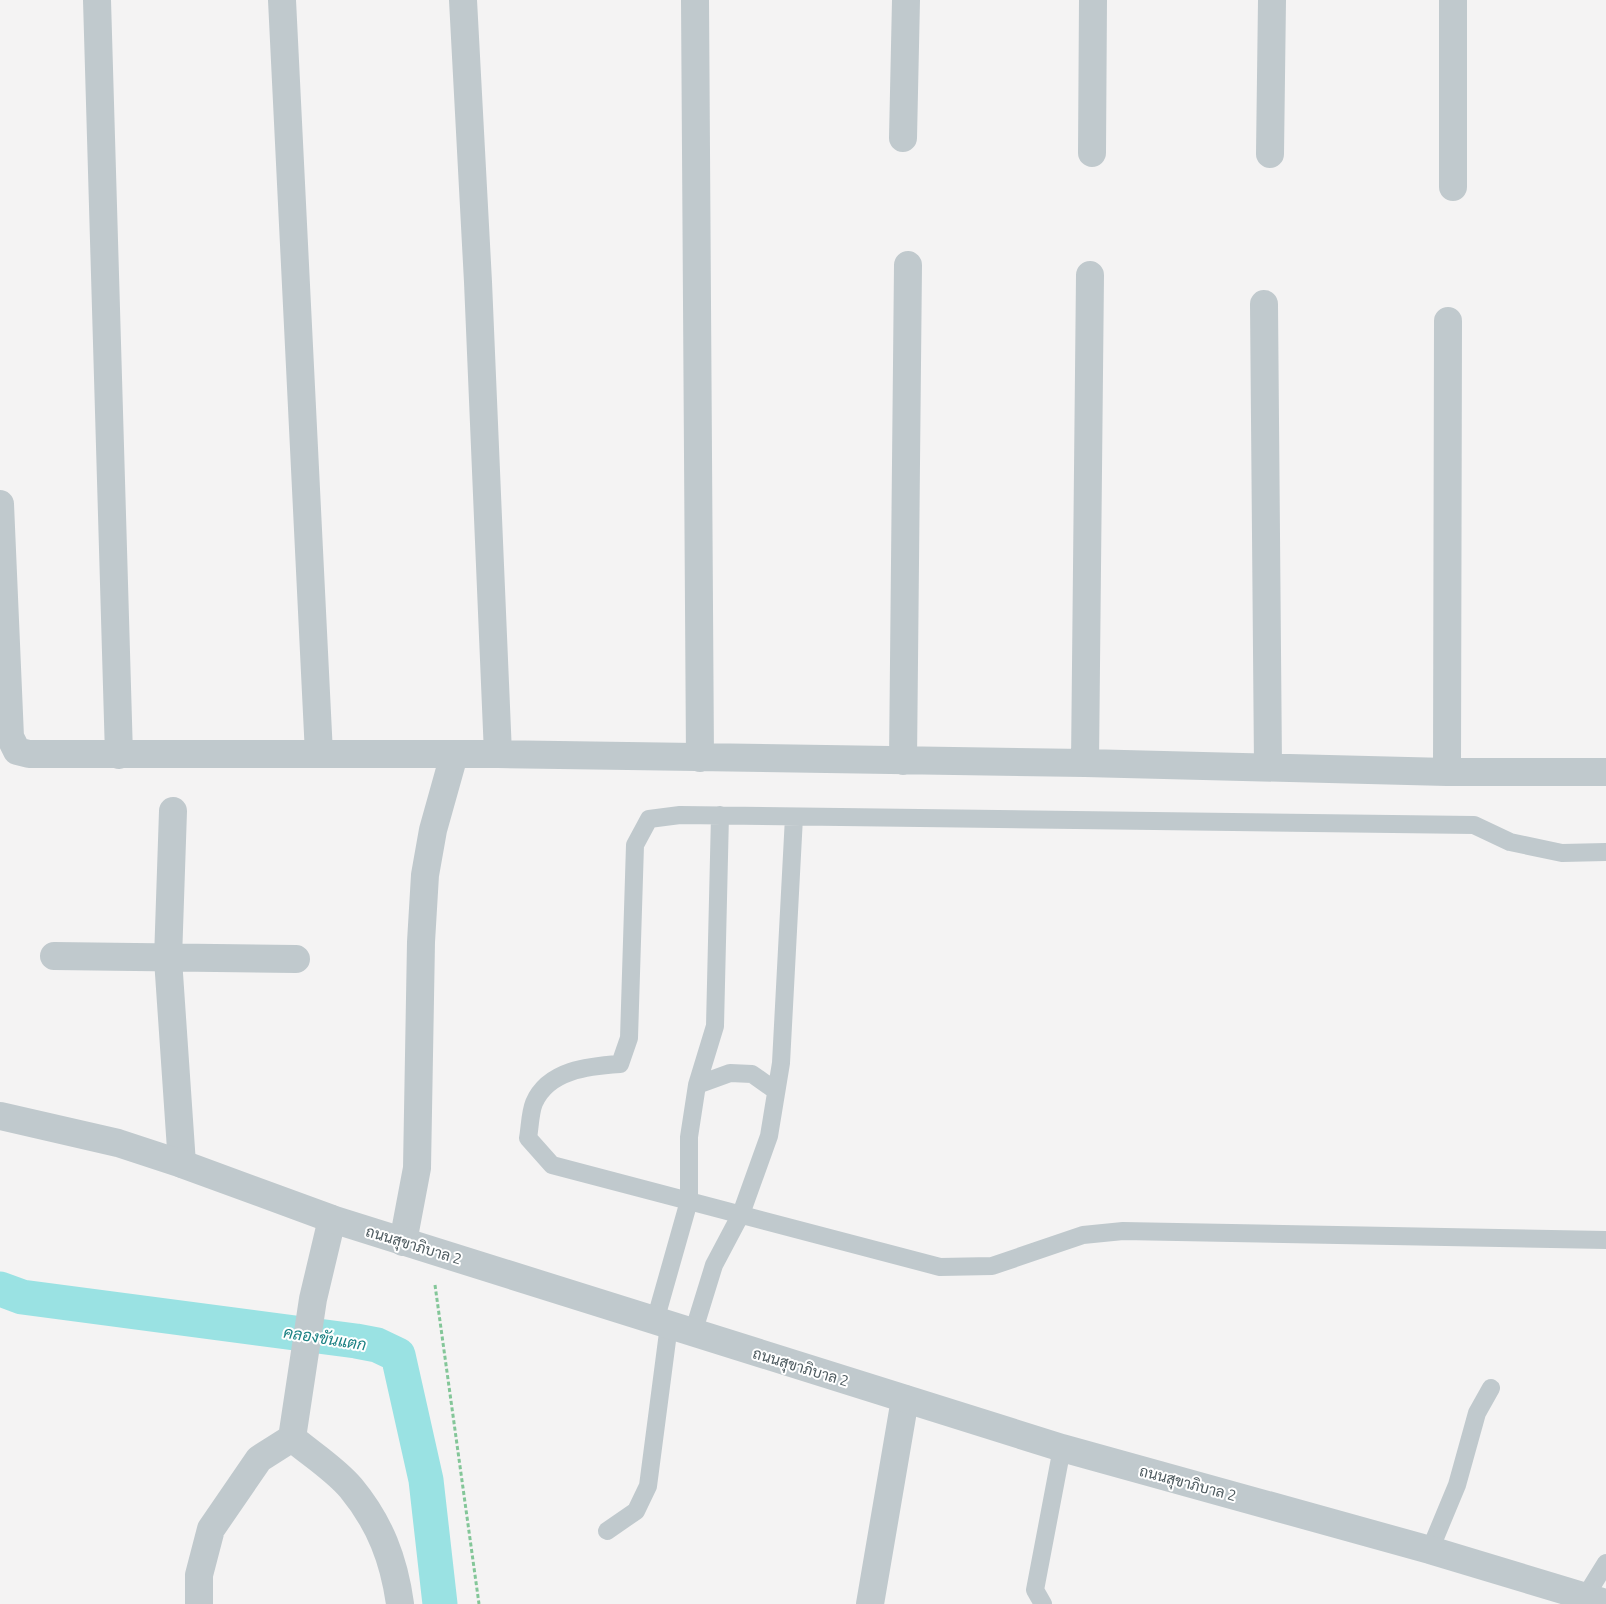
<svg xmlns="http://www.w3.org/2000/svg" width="1606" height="1604" font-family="Ubuntu,Sarabun,sans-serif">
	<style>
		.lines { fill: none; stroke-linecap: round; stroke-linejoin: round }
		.canal { stroke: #9ae2e3; stroke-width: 35 }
		.path { stroke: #83c698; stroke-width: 3; stroke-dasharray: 4 2.5; stroke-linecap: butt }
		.service { stroke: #c0c9cd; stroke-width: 18 }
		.minor { stroke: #c0c9cd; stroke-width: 28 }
		.tertiary { stroke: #c0c9cd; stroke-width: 28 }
		.labels { text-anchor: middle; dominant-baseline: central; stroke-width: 4; stroke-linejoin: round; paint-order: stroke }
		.street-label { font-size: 15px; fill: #4c595e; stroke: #fff }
		.water-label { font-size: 16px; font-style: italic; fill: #1b8183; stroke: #fff }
	</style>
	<rect width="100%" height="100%" fill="#f4f3f3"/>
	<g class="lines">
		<path class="canal" d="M0 1289 22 1297 356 1341 377 1345 398 1355 426 1480 440 1604"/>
		<path class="path" d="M435 1285 479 1604"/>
		<path class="service" d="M1606 852 1562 853 1510 842 1474 825 680 815 649 819 635 845 629 1038 620 1064C589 1066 548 1070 534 1103 530 1113 530 1127 528 1138L552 1165 940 1267 992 1266 1083 1235 1123 1231 1606 1240
			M697 1085 730 1073 752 1074 776 1091
			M655 1321 689 1201V1137L697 1085 715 1026 720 815
			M693 1333 714 1265 741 1214 769 1136 781 1063 794 817
			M607 1531 636 1511 648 1486 669 1325
			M1430 1550 1457 1485 1477 1413 1491 1388
			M1585 1597 1606 1563
			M1043 1604 1035 1590 1062 1448"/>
		<path class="minor" d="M97 0 119 755
			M282 0 319 754
			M463 0 478 282 498 754
			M695 0 700 758
			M903 138 906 0
			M1092 153 1093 0
			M1270 154 1272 0
			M1453 187V0
			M1264 304 1268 766
			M0 504 10 737 17 751 29 754H498L1085 763 1447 772H1606
			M903 761 908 265
			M1085 763 1090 275
			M1447 772 1448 321
			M173 811 168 959 182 1164
			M54 956 296 959
			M403 1242 417 1168 421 942 425 875 433 830 454 755
			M292 1438C311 1454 335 1469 351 1488 380 1523 394 1560 400 1604
			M199 1604V1575L211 1529 259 1459 292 1438 313 1299 332 1219
			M870 1604 905 1399"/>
		<path class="tertiary" d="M0 1116 118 1143 182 1164 332 1219 1062 1448 1430 1550 1606 1603"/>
	</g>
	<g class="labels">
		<g class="street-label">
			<text transform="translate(414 1245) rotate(17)">ถนนสุขาภิบาล 2</text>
			<text transform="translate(801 1367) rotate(17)">ถนนสุขาภิบาล 2</text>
			<text transform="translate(1188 1483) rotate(15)">ถนนสุขาภิบาล 2</text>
		</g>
		<g class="water-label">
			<text transform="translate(325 1338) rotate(9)">คลองขันแตก</text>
		</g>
	</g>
</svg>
